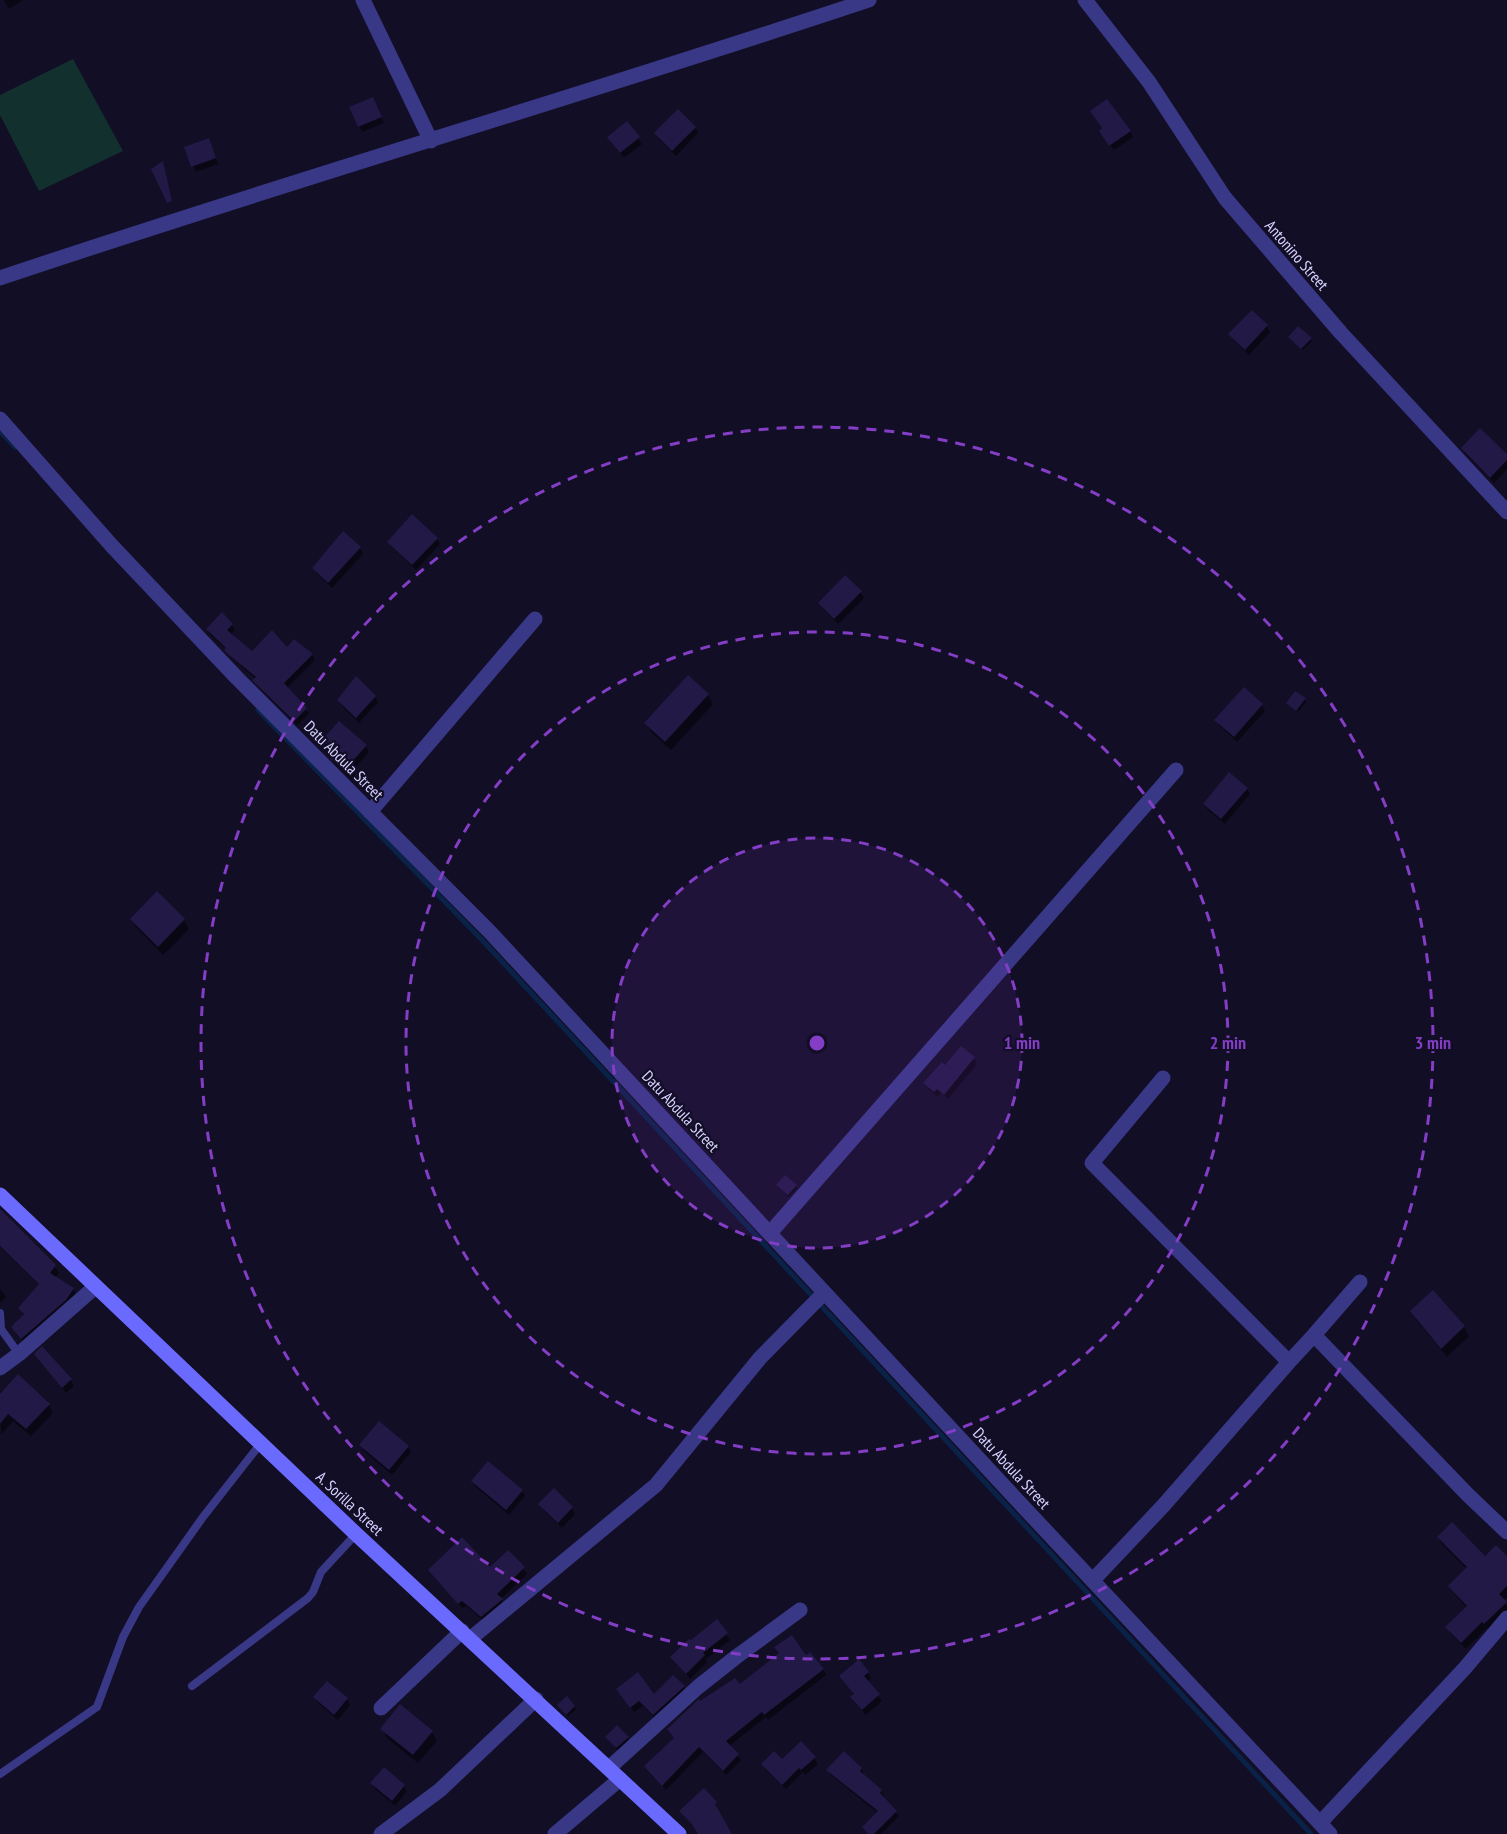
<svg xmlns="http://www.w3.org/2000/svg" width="1507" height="1834" font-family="'PT Sans Narrow',sans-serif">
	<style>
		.green { fill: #11302e }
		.shadow { fill: #0007 }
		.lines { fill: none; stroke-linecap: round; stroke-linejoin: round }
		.stream { stroke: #0a2248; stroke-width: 5 }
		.building { fill: #221947 }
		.lane { stroke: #393886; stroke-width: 8 }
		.street { stroke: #393886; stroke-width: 15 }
		.secondary { stroke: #6b6aff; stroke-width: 15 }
		.ring { fill: none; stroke: #843dc5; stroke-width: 3; stroke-dasharray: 10 8 }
		.labels { text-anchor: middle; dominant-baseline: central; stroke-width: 4.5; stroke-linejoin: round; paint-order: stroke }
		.street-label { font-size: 16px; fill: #d7d3ff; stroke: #120e26 }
		.centre { fill: #843dc5; stroke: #120e26; stroke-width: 3 }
		.ring-label { font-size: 18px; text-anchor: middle; font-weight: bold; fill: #843dc5; stroke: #120e26; stroke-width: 4.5; stroke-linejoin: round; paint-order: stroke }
	</style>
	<rect width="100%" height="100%" fill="#120e26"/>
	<path class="green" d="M73 59 123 151 39 191 0 115V95Z"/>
	<path class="shadow" d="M4 0H23L9 9Z
		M376 104 384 123 362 132 359 126Z
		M695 128 698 133 676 156 659 139 656 134Z
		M1104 129 1130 131 1133 137 1114 150 1104 137Z
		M638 138 642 144 624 158 612 143Z
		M211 146 218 164 196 172 186 148Z
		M1252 312 1267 326 1270 332 1249 355 1234 340 1230 334Z
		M1291 339H1311L1312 341 1303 350Z
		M1463 448 1507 456V469L1494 483 1466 454Z
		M437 539 440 544 416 570 392 547 388 542Z
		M360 548 363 554 332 588 317 574 314 569Z
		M860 592 864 598 838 624 823 609 820 603Z
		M232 625 235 630 230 635 252 653 287 649 312 655 315 660 287 688 309 714 297 725 257 685 256 679 229 656 227 650 210 635 207 629Z
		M708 695 713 704 671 750 651 732 646 723Z
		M375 697 378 702 359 723 342 706 339 700Z
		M1304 699 1306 702 1298 712 1288 703Z
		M1262 705 1265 711 1237 742 1220 726 1216 720Z
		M340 723 366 746 369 752 353 770 357 776 353 781 335 764 332 758 335 754 327 747 323 741Z
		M1247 789 1250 794 1225 824 1208 810 1204 804Z
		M132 919 184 920 189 929 163 955 137 928Z
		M974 1058 977 1064 948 1099 941 1093 938 1097 929 1089 925 1083 946 1067Z
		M778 1185 796 1186 797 1188 789 1197Z
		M0 1212 54 1266 59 1273 55 1278 73 1289 77 1296 26 1345 17 1334 24 1316 20 1308 40 1285 0 1247Z
		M0 1289 6 1297 0 1303Z
		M1412 1312 1464 1327 1469 1336 1447 1357 1417 1321Z
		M36 1354 71 1380 74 1386 66 1393Z
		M0 1396 49 1405 53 1413 31 1436 13 1421 1 1435Z
		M361 1445 408 1447 411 1452 392 1475 364 1451Z
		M472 1482 522 1491 525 1496 509 1515 476 1487Z
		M554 1490 572 1508 575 1514 562 1528 544 1510 540 1504Z
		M1438 1538 1485 1558H1507V1597L1503 1601 1507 1606V1613L1489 1630 1487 1628 1466 1649 1451 1634 1447 1627 1467 1608 1454 1593 1449 1586 1467 1569 1443 1545Z
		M508 1552 527 1574 501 1599 505 1606 485 1622 466 1606 463 1609 430 1570 490 1569Z
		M717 1621 730 1640 706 1659 707 1662 690 1679 672 1658Z
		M780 1654 806 1657 823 1669 826 1675 768 1720 766 1717 729 1746 741 1760 726 1775 703 1752 666 1790 646 1767 675 1739 700 1703 739 1686Z
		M868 1673 871 1678 867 1682 882 1701 866 1715 855 1703 852 1698 855 1695 844 1682Z
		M684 1687 687 1692 657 1720 643 1706 634 1712 621 1695 654 1697Z
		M315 1697 347 1699 350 1705 338 1720 318 1703Z
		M566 1698 576 1709 568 1716 560 1707Z
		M382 1729 432 1732 437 1741 418 1763 387 1738Z
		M606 1737 628 1738 631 1743 620 1753Z
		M814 1758 818 1764 805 1775 803 1772 786 1789 766 1770 763 1764Z
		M861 1769 864 1774 862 1776 881 1791 884 1796 883 1798 899 1816 881 1834H868L863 1827 878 1813 831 1775 828 1770Z
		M372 1784 404 1786 407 1791 395 1806 375 1789Z"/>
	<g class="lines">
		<path class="stream" d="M0 431 15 447
			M258 710 483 941 1311 1834"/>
	</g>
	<path class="building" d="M373 97 382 117 358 127 349 107Z
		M1107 99 1131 131 1109 146 1099 131 1102 128 1090 111Z
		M678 109 696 127 672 151 654 133Z
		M627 121 640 137 620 153 607 137Z
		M209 138 216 158 191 167 184 147Z
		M163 161 172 201 167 203 151 169Z
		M1252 310 1268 325 1245 350 1228 334Z
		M1298 326 1312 338 1301 349 1288 337Z
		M1480 428 1507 454V460L1490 478 1461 448Z
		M412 514 438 538 412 565 387 542Z
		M343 531 361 547 328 583 312 568Z
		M845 575 862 591 834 619 818 603Z
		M222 612 233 624 227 630 252 651 272 630 287 647 294 639 313 654 284 683 307 708 294 721 252 680 256 677 230 656 224 650 226 648 206 629Z
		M688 675 709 694 665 742 644 723Z
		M356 676 376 696 356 718 337 700Z
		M1244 687 1263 704 1234 737 1214 720Z
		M1295 691 1306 698 1296 711 1286 703Z
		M339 721 367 745 349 765 355 770 349 776 330 758 335 752 321 741Z
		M1229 772 1248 788 1221 819 1203 804Z
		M157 891 185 919 158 947 130 919Z
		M961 1046 975 1057 944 1095 937 1089 934 1092 923 1083 942 1062 945 1065Z
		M785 1175 797 1185 788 1195 776 1185Z
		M0 1209 56 1265 50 1273 74 1288 66 1300 21 1339 11 1327 24 1314 18 1308 39 1284 0 1246Z
		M1433 1290 1465 1326 1441 1349 1410 1311Z
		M42 1346 72 1379 62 1388 34 1354Z
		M18 1374 50 1404 26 1429 8 1414 0 1424V1394Z
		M379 1421 409 1446 389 1470 359 1445Z
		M488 1461 523 1490 506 1510 471 1481Z
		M554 1488 573 1507 558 1523 538 1504Z
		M1452 1522 1485 1556 1496 1545 1507 1556V1586L1499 1594 1507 1602 1484 1624 1482 1622 1461 1643 1445 1627 1467 1606 1448 1586 1467 1567 1437 1537Z
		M462 1537 490 1567 508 1550 525 1567 497 1594 503 1599 481 1617 462 1601 458 1604 428 1570Z
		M717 1619 728 1633 703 1653 705 1655 686 1674 670 1657 689 1639 691 1640Z
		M792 1635 806 1655 810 1652 824 1669 764 1715 762 1712 726 1741 739 1754 723 1771 699 1747 662 1786 644 1766 674 1738 667 1729 699 1699 700 1701 735 1678 740 1684 779 1653 774 1647Z
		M859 1659 869 1672 864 1676 880 1694 862 1710 850 1697 854 1694 839 1676Z
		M638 1672 654 1694 673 1675 685 1686 653 1715 639 1701 630 1708 616 1689Z
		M327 1681 348 1698 334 1715 313 1697Z
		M567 1696 575 1706 566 1715 557 1705Z
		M400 1704 433 1731 413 1755 380 1729Z
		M617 1725 629 1737 616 1748 605 1737Z
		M801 1741 816 1757 801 1770 799 1768 782 1785 761 1764 774 1751 782 1759Z
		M844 1751 862 1768 860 1771 882 1790 880 1793 897 1811 874 1834H868L862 1827 878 1811 826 1770Z
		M384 1767 405 1785 392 1801 370 1783Z
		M704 1788 717 1802 715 1804 732 1834H698L692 1824 679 1811Z"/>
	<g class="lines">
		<path class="lane" d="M0 1313 1 1329 19 1354
			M192 1686 308 1598 313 1592 321 1572 356 1534
			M0 1774 97 1707 123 1637 139 1607 203 1517 261 1443"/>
		<path class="street" d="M363 0 431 141
			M1085 0 1149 82 1225 198 1341 333 1507 512
			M0 278C288 181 581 96 869 0
			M0 419 112 546 237 678 489 931 1017 1500 1330 1834
			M370 812 535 619
			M1163 1078 1092 1163 1289 1362
			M770 1233 1176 770
			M1314 1335 1360 1282
			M0 1368 19 1354 95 1287
			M1093 1580 1163 1506 1289 1362 1314 1335 1468 1495 1507 1532
			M470 1639 656 1485 760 1358 824 1293
			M381 1708 462 1631
			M609 1768 698 1687 736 1657 800 1610
			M1320 1823 1465 1668 1507 1618
			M381 1834 440 1790 536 1699
			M555 1834 620 1779"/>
		<path class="secondary" d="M0 1195 356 1534 679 1834"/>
	</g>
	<circle cx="817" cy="1043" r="205" fill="#843dc5" fill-opacity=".12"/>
	<g class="ring">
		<circle cx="817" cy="1043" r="205"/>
		<circle cx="817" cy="1043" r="411"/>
		<circle cx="817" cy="1043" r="616"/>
	</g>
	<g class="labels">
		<g class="street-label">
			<text transform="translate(1297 255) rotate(49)">Antonino Street</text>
			<text transform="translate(344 760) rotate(45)">Datu Abdula Street</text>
			<text transform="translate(681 1111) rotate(47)">Datu Abdula Street</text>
			<text transform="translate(1012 1468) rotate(47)">Datu Abdula Street</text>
			<text transform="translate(350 1503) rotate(43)">A. Sorilla Street</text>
		</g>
	</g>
	<circle cx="817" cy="1043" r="9" class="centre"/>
	<g class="ring-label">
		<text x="1022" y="1049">1 min</text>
		<text x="1228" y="1049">2 min</text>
		<text x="1433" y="1049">3 min</text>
	</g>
</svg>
